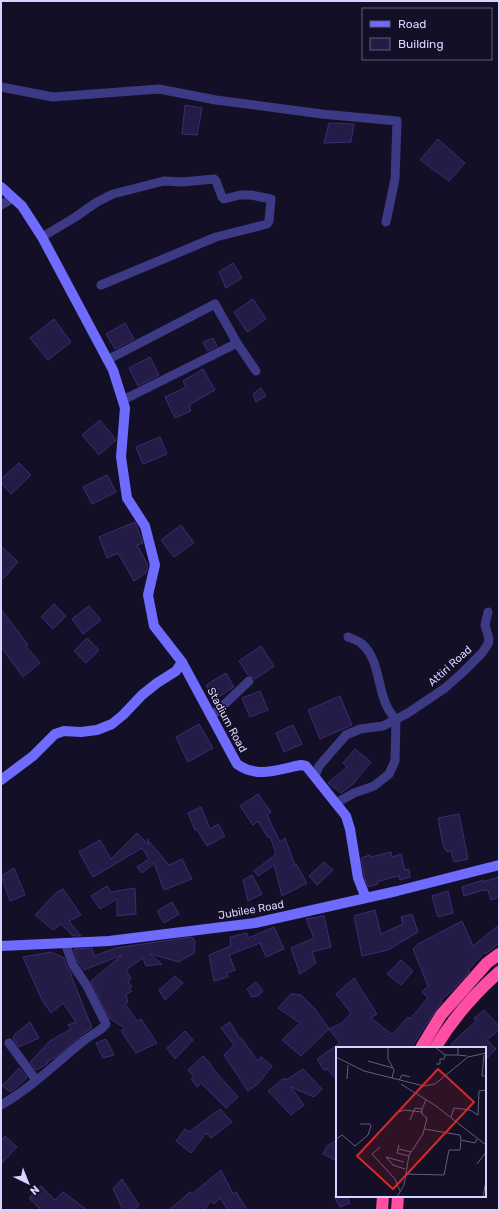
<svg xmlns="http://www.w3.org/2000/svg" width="500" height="1211" font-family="Rubik,sans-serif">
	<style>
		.building { fill: #241b47; stroke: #3b2d73 }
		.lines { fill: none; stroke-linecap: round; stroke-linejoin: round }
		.street { stroke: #3d3a85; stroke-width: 9 }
		.secondary { stroke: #6f6bff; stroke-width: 10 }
		.highway { stroke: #ff4fa3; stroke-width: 12 }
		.labels { text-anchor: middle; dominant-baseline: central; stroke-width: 3; stroke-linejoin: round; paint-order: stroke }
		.street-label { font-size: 11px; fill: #d9d4ff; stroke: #130f26 }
		.inset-road { fill: none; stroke: #625e7d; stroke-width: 1 }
		.view { fill: #d62828; fill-opacity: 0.15; stroke: #d62828; stroke-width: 2 }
		.inset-edge { fill: none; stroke: #d9d4ff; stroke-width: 2 }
	</style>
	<rect width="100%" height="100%" fill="#130f26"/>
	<path class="building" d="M185 105 202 108 197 135 182 134Z
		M329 123 354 124 351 142 324 143Z
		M438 139 465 163 449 181 420 160Z
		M233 263 242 278 226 288 219 272Z
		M253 299 266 319 247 332 234 312Z
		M54 319 71 342 48 360 30 338Z
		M125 323 134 339 115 349 106 334Z
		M213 338 217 346 207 351 203 342Z
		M150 357 159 375 138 386 129 368Z
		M203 369 215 390 189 405 191 411 175 418 165 397 186 387 183 381Z
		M261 388 266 396 256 402 253 394Z
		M100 420 116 440 99 455 82 435Z
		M160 437 167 454 143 464 136 447Z
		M19 463 31 475 11 494 1 483V479Z
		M107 475 116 492 92 504 83 487Z
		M135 522 143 543 137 545 148 565 146 573 134 581 118 553 107 558 99 537Z
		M181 525 194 543 174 557 161 540Z
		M1 546 18 562 1 581Z
		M54 604 66 616 53 629 41 617Z
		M89 606 101 620 83 634 72 619Z
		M1 609 28 645 26 646 40 663 23 677 1 647Z
		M87 638 99 650 86 663 74 651Z
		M261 646 274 666 255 679 253 677 248 675 239 661Z
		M226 673 234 687 214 700 206 685Z
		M260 691 268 710 250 717 242 698Z
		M340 696 352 725 320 739 308 710Z
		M199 724 213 748 188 762 176 737Z
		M293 725 302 744 284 752 276 733Z
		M355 749 371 762 353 784 341 793 328 783 347 767 343 763Z
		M258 794 271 812 267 815 280 842 285 838 295 865 296 864 307 883 282 896 274 865 258 876 254 871 276 854 270 836 268 838 258 821 253 825 240 806Z
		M201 807 210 829 218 824 225 836 207 846 197 830H195L188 813Z
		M459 814 468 859 454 862 451 851 447 852 446 849H445L443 845 438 818Z
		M137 833 149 845 147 839 169 865 182 859 192 879 164 890 154 863 142 873 137 867 149 859 142 848 93 877 79 852 100 840 111 859Z
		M391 852 392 857 401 854 405 870 409 869 410 877 400 880 399 876 390 878 377 882 378 884 368 887 364 876 361 858 370 855 371 857Z
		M324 862 333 870 317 885 309 876Z
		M14 868 25 895 10 901 1 876Z
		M252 875 262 894 248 901 243 880Z
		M499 877V897L491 900 488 890 483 891V890L464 896 462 887 483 880V882Z
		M107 886 111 892 135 888 136 914 117 916V899L100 909 91 896Z
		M63 889 81 915 69 921 81 936H73L61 924 53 930 35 915 56 893Z
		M448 891 453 913 438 917 432 896Z
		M172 902 179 914 164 923 157 911Z
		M375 910 381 934 403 924 401 917 412 914 418 932 388 950 362 956 354 916Z
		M324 916 331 947 312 952 316 963 300 974 291 948 314 938 306 919Z
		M462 921 473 946 499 925V943L486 954 485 952 468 970 470 971 453 990 441 1000 442 1002 435 1011 411 1048H337V1080L327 1069 324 1070 317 1059 340 1043 329 1029 342 1023 351 1013 336 994 354 978 377 1014 371 1018 391 1034 392 1033 393 1034 408 1017 410 1019 428 998 422 992 428 986 413 949 418 944Z
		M274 927 284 949 266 957 260 943 229 955 235 970 227 973 228 977 214 981 209 955 231 946 230 937 247 933 248 938Z
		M191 937 193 938 195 942 194 953 179 962 150 954 162 964 146 966 143 958 126 970 131 978 128 982 132 986 129 988 132 991 126 995 128 1002 125 1004 137 1021 141 1019 157 1043 136 1053 121 1031 125 1028 109 1018 91 981 122 955 84 970 78 962 74 949 92 948 94 956 116 948Z
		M51 952 64 958 67 967 72 975H71L92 1028 81 1035 56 1057 48 1061 47 1064 36 1070 30 1062 50 1041 71 1029 68 1025 76 1022 63 1003 51 1013 42 1000 23 957Z
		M401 960 413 971 401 985 387 974Z
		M175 976 183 983 165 1000 159 990Z
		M256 982 263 991 258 996 252 997 247 989Z
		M291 994 301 995 315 1009 329 1029 301 1056 282 1040 300 1023 278 1008Z
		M484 1010 499 1026V1030L487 1040 496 1049 485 1060V1048H454L451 1044 476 1021 474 1018Z
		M30 1022 39 1038 19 1047 13 1038 15 1034Z
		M230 1022 240 1039 241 1038 258 1061 261 1057 272 1066 259 1083 248 1091 224 1055 234 1045 221 1028Z
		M185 1031 193 1040 175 1059 167 1048Z
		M106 1039 114 1055 103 1058 96 1043Z
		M203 1056 209 1062 214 1070 238 1097 226 1108 201 1083 197 1087 191 1079 194 1077 188 1070Z
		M19 1068 27 1078 11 1092 2 1086Z
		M303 1069 322 1089 314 1097 291 1087 304 1105 291 1115 268 1091 284 1078 286 1080Z
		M220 1109 232 1122 211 1138 206 1133 191 1153 176 1141 185 1129 189 1132Z
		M5 1136 17 1147 1 1164V1141Z
		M337 1140V1161L323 1154 327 1146Z
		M221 1170 233 1194 236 1192 247 1210H228L220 1198 214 1204 211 1201 204 1210H169L190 1192 192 1194Z
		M122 1179 139 1205 135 1210H123L113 1189Z
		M41 1186 55 1200 63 1192 87 1210H41L29 1198Z
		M334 1196H346L350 1203 340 1207Z"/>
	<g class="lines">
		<path class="street" d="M1 87 53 97 159 89 216 100 322 114 397 121 395 179 386 222
			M1 205 13 198
			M42 237 74 218 97 202 113 194 164 181 183 182 214 179 216 181 222 197 224 199 240 195H251L271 199 269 221 267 224 216 237 101 285
			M107 360 215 304 237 343 256 371
			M123 400 237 343
			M211 717 249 681
			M315 776 319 766 346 735 360 729 383 726 408 713 445 688 462 673 482 653 488 644 489 639 485 625 488 612
			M336 803 354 793 374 786 389 774 395 761 396 719C375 699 383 662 362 644 359 641 353 639 348 637
			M9 1043 36 1080
			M1 1105C31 1088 55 1064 82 1042 90 1035 100 1032 106 1024L87 986 73 965 65 943"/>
		<path class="secondary" d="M1 187 22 206 42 237 113 370 125 408 121 457 127 498 145 526 155 565 148 595 154 626 182 662 237 764C257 779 279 769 301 765L306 766 346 816 350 829 358 878 366 898
			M1 780 33 756 55 734 64 731 81 732 97 730 112 724 123 715 142 695 157 683 176 671 182 662
			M1 946 109 941 255 923 397 891 499 865"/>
		<path class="highway" d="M421 1048 441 1015 487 963 499 954
			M435 1048C452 1020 474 994 499 972
			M382 1210 383 1196
			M397 1210 398 1196"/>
	</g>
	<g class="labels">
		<g class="street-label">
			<text transform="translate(450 666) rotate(-42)">Attiri Road</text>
			<text transform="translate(227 720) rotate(62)">Stadium Road</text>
			<text transform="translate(251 910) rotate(-10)">Jubilee Road</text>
		</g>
	</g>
	<g transform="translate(336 1047)">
		<rect width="150" height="150" fill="#130f26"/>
		<path class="inset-road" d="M52 0V12L58 23 56 31M99 0 109 8M122 0V8L131 9M148 8 146 29H150M0 10 28 24 88 39 99 37 132 10 150 6M32 14 57 21M100 17H104V12H108L109 8H122M11 32 12 18M63 33 66 28 74 30M65 37 100 59 150 98M63 65 68 63 86 65M115 70 118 61 134 63 142 68 143 44 150 43M74 73 79 61 86 62M88 82 124 88 125 93 139 96 141 92M0 92 6 88 19 99 32 88 35 79 34 77H24M63 98 61 106 73 109M44 100 36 107 59 132 64 144M63 102 75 105M68 115 50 110 57 118 69 122M141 117 150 105M69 127 108 128 113 103H124L125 93M61 150 68 138 73 108 87 87 91 71 86 67V62L90 53M147 150 150 133"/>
		<path class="view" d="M102 22 138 55 57 142 21 109Z"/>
		<rect width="150" height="150" class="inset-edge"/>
	</g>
	<rect width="500" height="1211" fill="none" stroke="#d9d4ff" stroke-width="4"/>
	<rect x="362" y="8" width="130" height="52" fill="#130f26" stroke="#625e7d"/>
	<rect x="370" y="21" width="20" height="6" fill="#6f6bff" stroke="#625e7d"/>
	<text x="398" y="28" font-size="12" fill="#d9d4ff">Road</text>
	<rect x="370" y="38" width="20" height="12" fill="#241b47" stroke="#625e7d"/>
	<text x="398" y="48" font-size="12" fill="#d9d4ff">Building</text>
	<g transform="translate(28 1183) rotate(137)" stroke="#130f26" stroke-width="3" paint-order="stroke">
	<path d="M0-3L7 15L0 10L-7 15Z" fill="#d9d4ff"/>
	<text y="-6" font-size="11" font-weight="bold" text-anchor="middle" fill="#d9d4ff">N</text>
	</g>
</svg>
